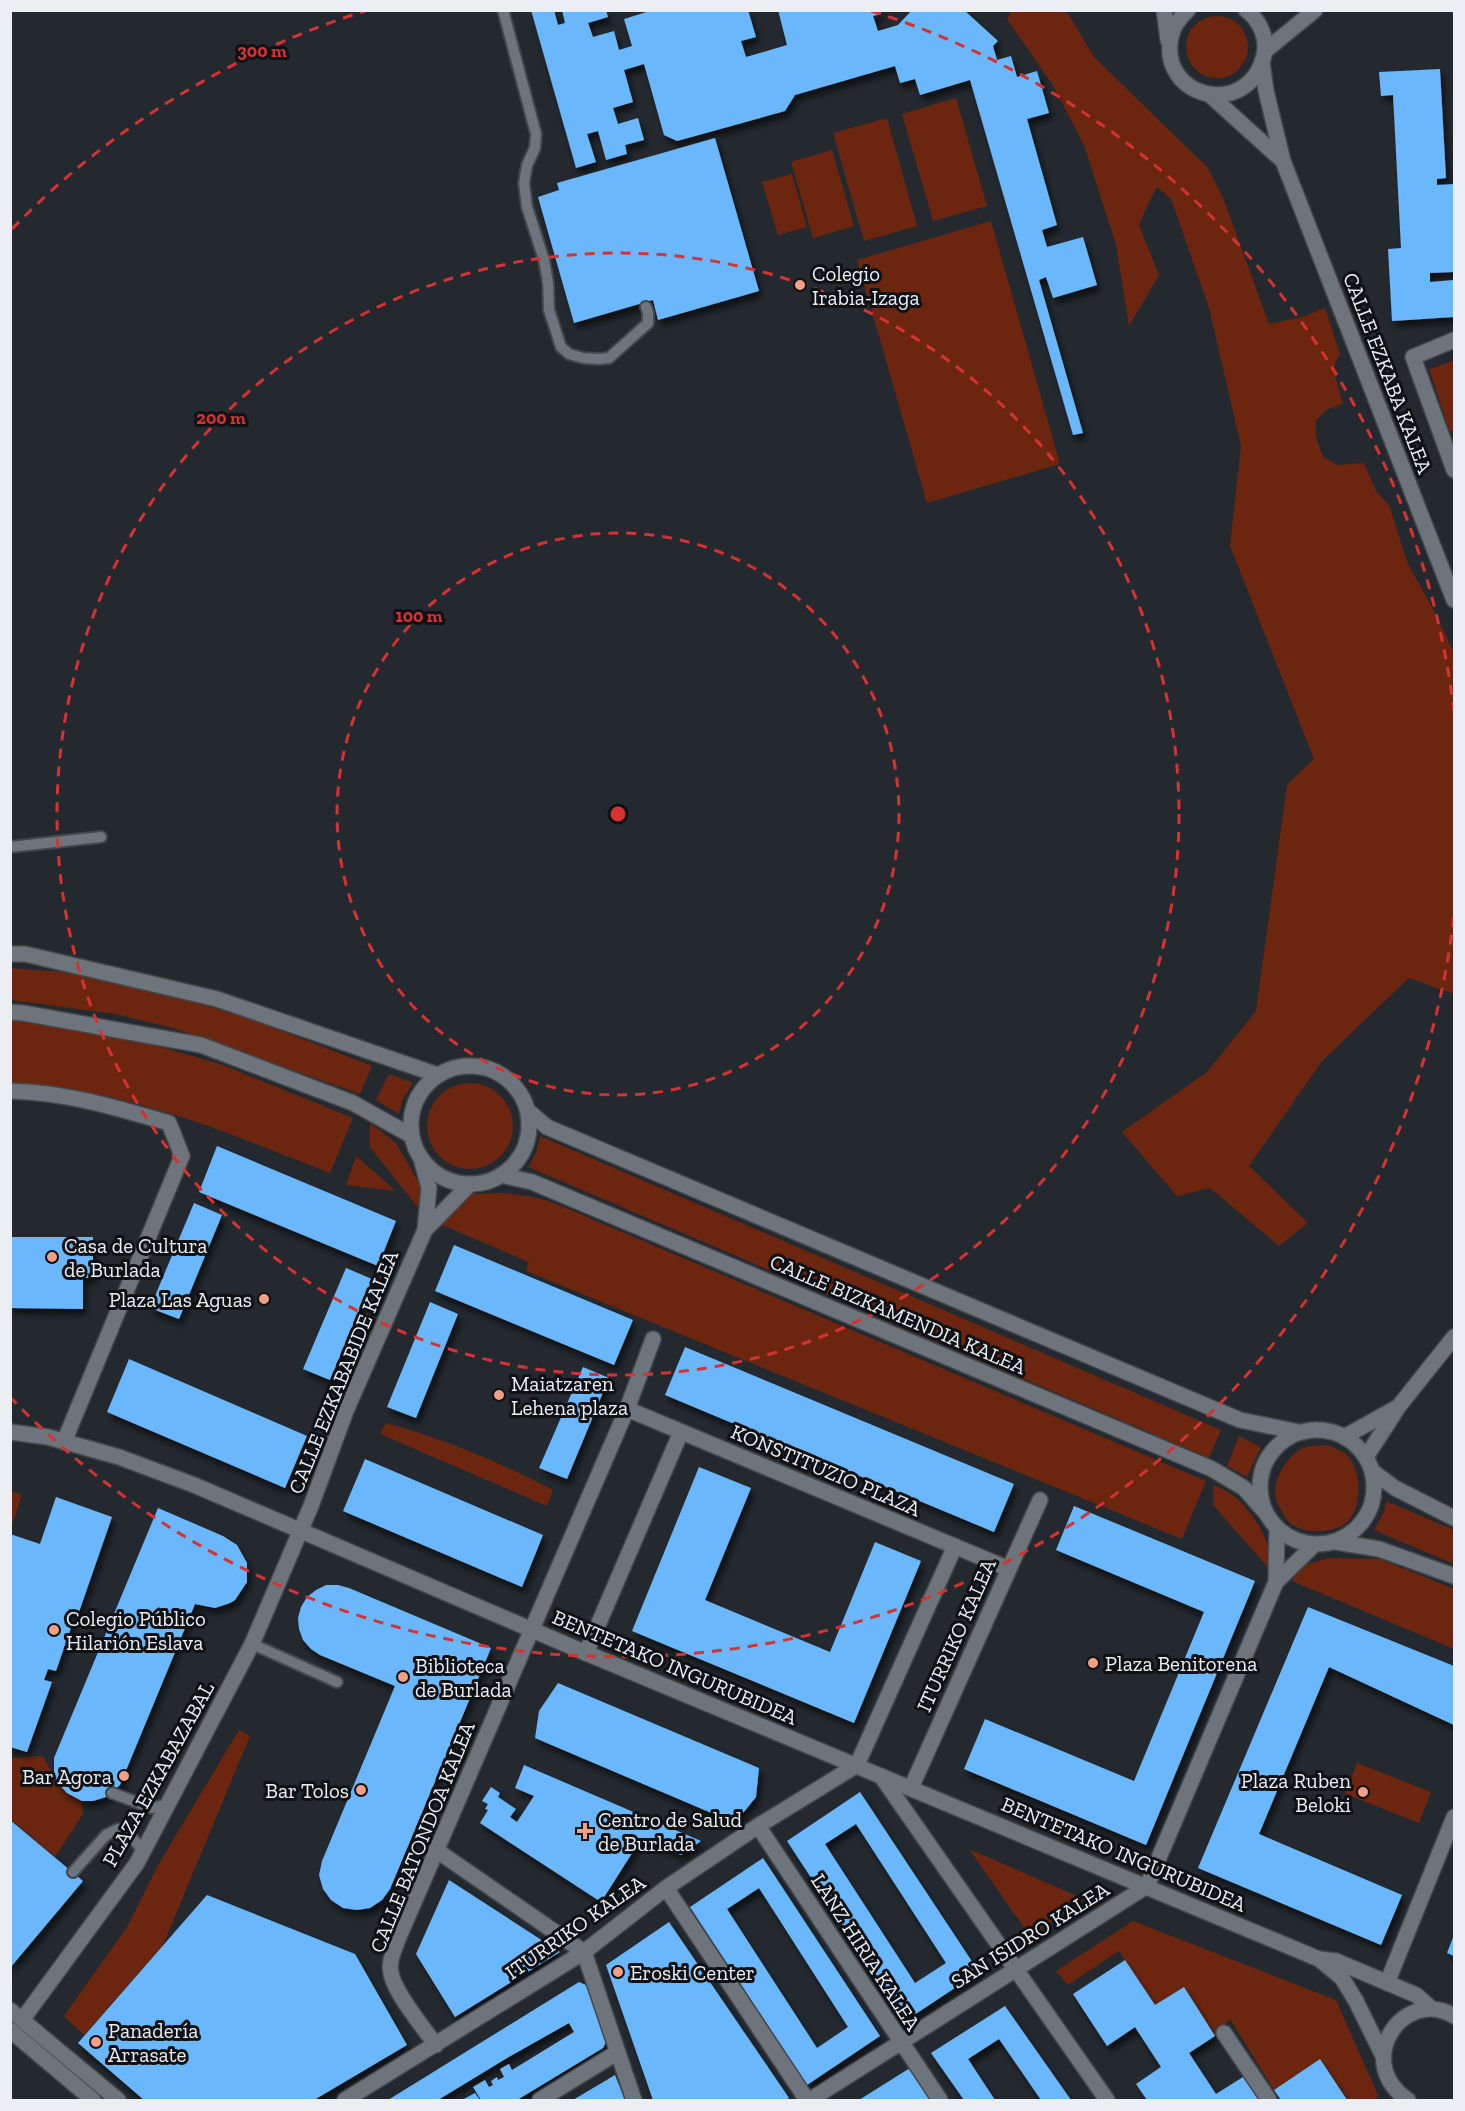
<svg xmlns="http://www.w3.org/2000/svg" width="1465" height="2111" font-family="'Zilla Slab',serif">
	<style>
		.green { fill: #6c2610 }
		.building { fill: #6ab7fd; fill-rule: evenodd; filter: url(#shadow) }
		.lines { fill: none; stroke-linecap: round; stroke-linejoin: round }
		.service-casing { stroke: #42474c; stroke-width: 14 }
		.pedestrian-casing { stroke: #42474c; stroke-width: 18 }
		.minor-casing { stroke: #42474c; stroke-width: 18 }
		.tertiary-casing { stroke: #42474c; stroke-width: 18 }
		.secondary-casing { stroke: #42474c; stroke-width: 18 }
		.service { stroke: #6d747c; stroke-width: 10 }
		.pedestrian { stroke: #6d747c; stroke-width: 15 }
		.minor { stroke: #6d747c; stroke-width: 15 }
		.tertiary { stroke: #6d747c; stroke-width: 15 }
		.secondary { stroke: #6d747c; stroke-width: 15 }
		.ring { fill: none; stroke: #d73232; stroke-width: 3; stroke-dasharray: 10 8 }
		.poi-dot { fill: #f39f86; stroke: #0f1114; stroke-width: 2 }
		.labels { text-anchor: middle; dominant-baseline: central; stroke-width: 6; stroke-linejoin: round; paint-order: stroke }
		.poi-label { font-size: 21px; fill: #ebeff3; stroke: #0f1114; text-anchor: start }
		.street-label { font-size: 21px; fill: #ebeff3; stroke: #0f1114 }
		.centre { fill: #d73232; stroke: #0f1114; stroke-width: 3 }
		.ring-label { font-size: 18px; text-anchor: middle; font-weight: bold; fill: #d73232; stroke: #0f1114; stroke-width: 6; stroke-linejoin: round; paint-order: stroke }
	</style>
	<defs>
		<filter id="shadow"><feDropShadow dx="3.5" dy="6" stdDeviation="3" flood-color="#0009"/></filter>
	</defs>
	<rect width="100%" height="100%" fill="#23292f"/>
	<path class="green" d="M1012 10 1064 11 1069 15 1094 57 1208 168 1224 200 1269 324 1302 317 1325 308 1340 354 1333 369 1343 404 1328 409 1316 420V437L1323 457 1337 465 1364 463 1376 491 1389 505 1408 564 1434 611 1454 653V994L1409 978 1322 1061 1249 1166 1308 1223 1279 1246 1210 1188 1177 1196 1122 1132 1207 1072 1256 1011 1287 785 1314 759 1230 546 1241 446 1209 308 1171 199 1157 187 1147 206 1139 225 1159 275 1129 326 1116 245 1084 145 1052 84 1007 19Z
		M1186 47a31 31 0 1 1 62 0a31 31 0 1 1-62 0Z
		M956 98 987 206 933 221 902 114Z
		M887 118 917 226 864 241 833 133Z
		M832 150 854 226 813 238 791 162Z
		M792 174 807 227 778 235 762 182Z
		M991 221 1060 464 927 503 857 260Z
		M1454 361V430L1450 432 1429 369Z
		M10 968 74 973 167 994 251 1019 372 1066 360 1094 173 1028 115 1014 11 1000Z
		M10 1019 151 1044 220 1064 353 1118 330 1173C227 1133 123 1087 11 1084Z
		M389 1074 413 1083 403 1099 399 1114 376 1100Z
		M427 1126a43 43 0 1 1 86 0a43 43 0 1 1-86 0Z
		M370 1123 396 1143 419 1183 423 1194 420 1210 370 1147Z
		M540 1136 1221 1430 1209 1458 528 1167 536 1153Z
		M356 1156 396 1191 346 1185Z
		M504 1193 534 1197 554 1203 1206 1481 1182 1539 526 1271 529 1262 433 1221 471 1194Z
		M386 1423C444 1439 500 1462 553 1490L547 1506 380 1434Z
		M1239 1436 1261 1447 1247 1477 1227 1466Z
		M1326 1445C1331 1447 1338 1449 1343 1452 1362 1464 1363 1504 1349 1520 1337 1534 1303 1535 1289 1522 1285 1518 1282 1511 1279 1506 1268 1488 1283 1461 1299 1450 1305 1445 1318 1446 1326 1445Z
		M1213 1485C1220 1488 1228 1491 1234 1496 1254 1513 1274 1544 1271 1571L1214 1506Z
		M11 1491 22 1495 11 1528H10Z
		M1386 1501 1454 1530V1564L1374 1530 1384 1512Z
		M1329 1558 1380 1559 1454 1589V1649L1292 1581 1304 1565Z
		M239 1730 250 1736 163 1945 84 2035 64 2016 127 1927 157 1867Z
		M43 1756C55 1778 59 1789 82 1801L83 1814 55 1857 11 1820V1758Z
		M1357 1763 1431 1792 1419 1823 1345 1794Z
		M969 1849 1084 1899 1030 1936Z
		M1133 1921 1336 2000 1378 2095 1376 2100H1347L1320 2059 1274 2090 1230 2019 1215 2036 1184 1987 1155 2005 1119 1951 1068 1985 1056 1971Z"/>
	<path class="building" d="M531 10H554L558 25 565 23 562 10H606L608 17 588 23 593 37 614 31 619 50 632 46 624 19 653 10H748L756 37 741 41 746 57 787 45 778 10H880L881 14 873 16 878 31 898 25 912 10H964L998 41 993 46 997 60 1011 56 1017 77 1037 71 1049 113 1027 119 1057 225 1042 230 1047 247 1083 237 1097 285 1053 298 1046 277 1039 280 1083 433 1073 435 970 80 920 95 915 79 900 83 895 66 795 95 785 111 677 141 664 135 644 64 624 70 633 102 613 108 618 124 638 118 644 140 625 145 627 154 606 160 598 131 587 134 596 162 576 168Z
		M1440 69 1446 178 1437 179V185L1454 184V272L1430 273V282L1454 280V317L1392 321 1388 249 1401 248 1393 95 1381 96 1379 72Z
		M715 138 759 291 658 320 653 300 574 323 538 197 559 190 557 183Z
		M217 1146 396 1221 378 1266 199 1192Z
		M194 1203 222 1215 179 1319 150 1308Z
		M10 1237H93V1278H83V1309L10 1308Z
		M454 1245 633 1320 614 1365 435 1291Z
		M346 1268 372 1279 330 1380 303 1369Z
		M430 1302 458 1314 416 1418 387 1407Z
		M685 1347 1014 1484 994 1532 665 1395Z
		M129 1359 307 1436 285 1488 107 1412Z
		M583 1367 609 1378 567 1479 539 1468Z
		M365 1459 543 1535 522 1587 343 1511Z
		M699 1467 751 1488 705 1600 830 1652 875 1542 921 1561 854 1723 632 1631Z
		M56 1497 112 1517 79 1612 69 1609 66 1620 73 1622 56 1671 48 1669 44 1680 52 1682 27 1752 10 1747V1534L40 1544Z
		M1074 1506 1255 1581 1146 1845 964 1769 985 1719 1134 1781 1204 1612 1056 1550Z
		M158 1508 223 1536 237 1545 247 1563V1582L235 1600 230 1603 215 1608 195 1604 120 1785 106 1797 93 1801H82L67 1793 58 1783 54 1772V1758Z
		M326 1585H338L349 1588 491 1648 390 1889 382 1900 370 1908 357 1910 343 1908 331 1900 323 1889 319 1875 322 1861 395 1686 320 1655 311 1649 303 1640 299 1629 298 1618 301 1607 307 1597 316 1590Z
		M1308 1607 1454 1666V1725L1329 1667 1259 1834 1402 1895 1381 1945 1198 1868Z
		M558 1683 759 1768 756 1797 735 1823 535 1738 539 1711Z
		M524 1765 701 1841 681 1855 641 1839 601 1902 480 1823 488 1810 485 1809 488 1804 482 1801 491 1787 500 1793 498 1797 516 1809 510 1817 517 1822 534 1796 515 1788Z
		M860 1792 979 1972 905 2021 787 1841ZM856 1824 946 1963 915 1983 825 1844Z
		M10 1820 83 1881 10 1968Z
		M763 1858 880 2036 807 2085 690 1907ZM759 1888 848 2027 817 2048 727 1909Z
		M449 1880 560 1952 455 2017 416 1954Z
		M207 1895 355 1954 407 2045 314 2100H144L78 2043Z
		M669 1922 789 2098 785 2100H653L606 1965Z
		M1454 1935V1956L1447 1953Z
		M1125 1960 1155 2005 1184 1987 1215 2036 1189 2053 1216 2094 1243 2077 1259 2100H1147L1136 2084 1161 2067 1135 2027 1107 2046 1073 1994Z
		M579 1982 586 1985 607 2040 603 2048 517 2100H481L473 2087 485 2080 489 2087 493 2085 491 2081 497 2077 498 2080 504 2077 500 2069 509 2064 512 2070 574 2032 569 2023 507 2058 438 2100H388Z
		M1005 2006 1071 2100H1041L999 2039 968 2059 995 2100H964L931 2053Z
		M1320 2059 1347 2100H1281L1274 2090Z
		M910 2068 930 2100H859Z
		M615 2075 625 2100H573Z
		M475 2093 480 2100H462Z"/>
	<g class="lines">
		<g class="service-casing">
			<path id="service" d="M503 10 536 134 535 148 527 165 524 183 527 207 544 260 548 283 549 310 561 347 569 354 583 358 598 359 609 358 648 323V313L646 307
				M10 847 101 837
				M252 1644 337 1682
				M112 1793 152 1808 168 1804
				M73 1872 106 1835 118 1829 132 1838 143 1850"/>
		</g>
		<g class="pedestrian-casing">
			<path id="pedestrian" d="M1454 340 1413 357 1454 470"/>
		</g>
		<g class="minor-casing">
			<path id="minor" d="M10 1091C64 1092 118 1108 169 1123L182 1156 64 1442
				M627 1409 1009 1569
				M586 1653 681 1432
				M881 1776 1107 2100
				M911 1788 1040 1500
				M758 1826 940 2100
				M436 1850 584 1952 634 2100
				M666 1888 807 2100
				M1387 1983 1454 1817
				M1224 2033 1269 2100
				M436 2045C424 2029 394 1992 391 1973 388 1961 395 1948 399 1937L627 1409 653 1339
				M345 2100 584 1952 666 1888 758 1826 857 1765 955 1546
				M540 2100 618 2052
				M810 2100 1147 1886"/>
		</g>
		<g class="tertiary-casing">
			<path id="tertiary" d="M1164 10 1168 40
				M1188 10C1179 18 1173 27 1171 37 1158 99 1249 120 1264 55 1268 39 1260 20 1246 10
				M1265 51 1315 10
				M1262 62 1266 91 1283 161 1454 600
				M1211 96 1283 161
				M425 1230 470 1184
				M1344 1437 1396 1408
				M1366 1457 1399 1406 1454 1337
				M1276 1582 1314 1545
				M1147 1886 1276 1582 1277 1529
				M22 2020 137 1863 252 1644 311 1506 346 1411 425 1230 429 1188 421 1158"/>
		</g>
		<g class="secondary-casing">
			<path id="secondary" d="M10 954H25L217 999 438 1075
				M10 1012 23 1013 201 1045 353 1103 412 1136
				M411 1125a59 59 0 1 1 118 0a59 59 0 1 1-118 0Z
				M527 1110 547 1127 1240 1420 1299 1432
				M501 1175 532 1182 1212 1469 1244 1488 1266 1513
				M1260 1487a57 57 0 1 1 114 0a57 57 0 1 1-114 0Z
				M10 1432 48 1437 119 1457 194 1485 586 1653 1319 1959 1336 1961 1416 1995 1432 2009
				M1372 1471 1395 1488 1454 1518
				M1336 1542 1379 1549 1454 1576
				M1319 1959 1342 1978 1356 2001 1383 2056
				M10 2010 118 2100
				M10 2030 93 2100
				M1408 2100C1352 2062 1403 1986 1454 2016"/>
		</g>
		<use href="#service" class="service"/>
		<use href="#pedestrian" class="pedestrian"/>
		<use href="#minor" class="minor"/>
		<use href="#tertiary" class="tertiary"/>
		<use href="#secondary" class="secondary"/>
	</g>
	<g class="ring">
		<circle cx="618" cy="814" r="281"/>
		<circle cx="618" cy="814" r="561"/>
		<path d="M1454 917A842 842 0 0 1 12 1399M12 229A842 842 0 0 1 365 11M871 11A842 842 0 0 1 1454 711"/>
	</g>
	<g class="poi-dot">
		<circle cx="800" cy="285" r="6"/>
		<circle cx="52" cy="1257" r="6"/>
		<circle cx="264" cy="1299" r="6"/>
		<circle cx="499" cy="1395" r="6"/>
		<circle cx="54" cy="1630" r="6"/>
		<circle cx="1093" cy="1663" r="6"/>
		<circle cx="403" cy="1677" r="6"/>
		<circle cx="124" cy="1776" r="6"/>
		<circle cx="361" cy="1790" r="6"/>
		<circle cx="1363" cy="1792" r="6"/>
		<path d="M582 1822h6v6h6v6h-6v6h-6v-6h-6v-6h6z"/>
		<circle cx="618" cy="1972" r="6"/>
		<circle cx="96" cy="2042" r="6"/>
	</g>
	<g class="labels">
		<g class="poi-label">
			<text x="812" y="273">Colegio<tspan x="812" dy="24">Irabia-Izaga</tspan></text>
			<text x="64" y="1245">Casa de Cultura<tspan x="64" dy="24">de Burlada</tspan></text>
			<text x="252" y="1299" text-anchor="end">Plaza Las Aguas</text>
			<text x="511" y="1383">Maiatzaren<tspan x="511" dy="24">Lehena plaza</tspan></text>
			<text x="66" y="1618">Colegio Público<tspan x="66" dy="24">Hilarión Eslava</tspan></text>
			<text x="1105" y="1663">Plaza Benitorena</text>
			<text x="415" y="1665">Biblioteca<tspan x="415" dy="24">de Burlada</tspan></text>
			<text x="112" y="1776" text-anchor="end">Bar Agora</text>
			<text x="1351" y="1780" text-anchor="end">Plaza Ruben<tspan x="1351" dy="24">Beloki</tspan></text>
			<text x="349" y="1790" text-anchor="end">Bar Tolos</text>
			<text x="598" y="1819">Centro de Salud<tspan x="598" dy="24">de Burlada</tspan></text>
			<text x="630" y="1972">Eroski Center</text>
			<text x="108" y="2030">Panadería<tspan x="108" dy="24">Arrasate</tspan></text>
		</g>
		<g class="street-label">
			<text transform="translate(1388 373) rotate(69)">CALLE EZKABA KALEA</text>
			<text transform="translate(898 1314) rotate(23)">CALLE BIZKAMENDIA KALEA</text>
			<text transform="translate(343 1372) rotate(-68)">CALLE EZKABABIDE KALEA</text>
			<text transform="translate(826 1470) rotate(23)">KONSTITUZIO PLAZA</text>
			<text transform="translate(956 1635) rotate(-66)">ITURRIKO KALEA</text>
			<text transform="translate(675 1667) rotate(23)">BENTETAKO INGURUBIDEA</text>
			<text transform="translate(158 1774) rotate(-61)">PLAZA EZKABAZABAL</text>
			<text transform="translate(422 1837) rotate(-68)">CALLE BATONDOA KALEA</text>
			<text transform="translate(1124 1854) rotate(23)">BENTETAKO INGURUBIDEA</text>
			<text transform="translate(575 1927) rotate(-35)">ITURRIKO KALEA</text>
			<text transform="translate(1030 1935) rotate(-32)">SAN ISIDRO KALEA</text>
			<text transform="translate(866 1952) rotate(57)">LANZ HIRIA KALEA</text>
		</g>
	</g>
	<circle cx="618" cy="814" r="9" class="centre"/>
	<g class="ring-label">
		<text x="262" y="57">300 m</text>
		<text x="221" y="424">200 m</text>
		<text x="419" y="622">100 m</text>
	</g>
	<rect width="1465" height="2111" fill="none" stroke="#ebeff3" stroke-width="24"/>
</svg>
